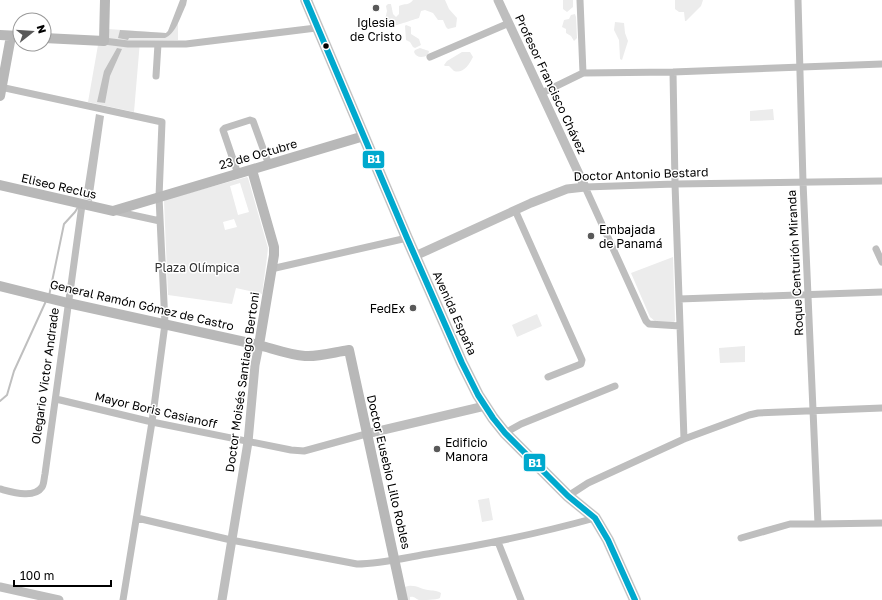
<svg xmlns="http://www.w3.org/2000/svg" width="882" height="600" font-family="'Golos Text',sans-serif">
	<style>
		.green { fill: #ececec; fill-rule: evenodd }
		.water { fill: #bfbfbf }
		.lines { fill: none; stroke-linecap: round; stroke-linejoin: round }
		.stream { stroke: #bfbfbf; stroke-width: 2 }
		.primary-casing { stroke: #dbdbdb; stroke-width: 12 }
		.minor { stroke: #bebebe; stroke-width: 7 }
		.tertiary { stroke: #bebebe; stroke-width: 9 }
		.secondary { stroke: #b8b8b8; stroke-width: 10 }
		.primary { stroke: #bebebe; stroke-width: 11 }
		.bus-1-casing { stroke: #fff; stroke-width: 9 }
		.bus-1 { stroke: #00a9ce; stroke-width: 6 }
		.poi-dot { fill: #595959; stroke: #fff; stroke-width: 1.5 }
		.bus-dot { fill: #000; stroke: #fff; stroke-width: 1.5 }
		.labels { text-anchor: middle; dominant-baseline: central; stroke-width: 3; stroke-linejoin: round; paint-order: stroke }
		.poi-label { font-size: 12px; fill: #000; stroke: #fff; text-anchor: start }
		.street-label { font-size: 12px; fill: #000; stroke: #fff }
		.park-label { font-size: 12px; fill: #333; stroke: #fff }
		.line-badge { stroke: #fff; stroke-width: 1.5 }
		.badge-label { font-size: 11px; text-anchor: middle; font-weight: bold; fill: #fff }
	</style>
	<rect width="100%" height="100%" fill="#fff"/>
	<path class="green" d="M413 0H445L449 9 457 18 456 27 448 29 446 27 443 20H438L433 13 425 10 421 11 419 18C415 19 395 26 393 26 390 25 387 22 385 20L387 11 386 6 388 4H391L393 14 396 17 399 14V6C404 3 409 6 413 0Z
		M563 0H573V7L567 12 563 9Z
		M675 0H703L701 6 686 21H685L684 12H679L675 9Z
		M575 14 576 17 577 38 574 41 571 36 566 33V29L562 27 564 20 569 19 571 15Z
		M615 22 624 23 625 33 628 41 622 60 620 59 619 40 614 30Z
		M178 23V40L140 41 134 112 88 102 98 45 108 29 166 33 168 31 171 24Z
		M406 25 411 27V34L419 39 421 45 415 48 413 47 410 42 406 40 405 26Z
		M420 48 429 51 428 55C423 58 416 58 414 52L415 50Z
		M462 52H470L473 57C469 65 463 74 454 71L449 66H445L444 65 447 61Z
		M773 109 774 120 750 121V111Z
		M247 177 248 178 268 248 267 257 262 294 236 288 232 304 168 295 164 201 167 199ZM240 183 249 212 238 215 230 186ZM234 219 237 227 225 230 223 222Z
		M673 257 675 321 671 324 656 322 650 317 631 273Z
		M537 314 542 326 517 337 512 325Z
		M745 346V362L720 363 719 348Z
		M489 498 493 520 482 522 478 500Z
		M408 586C417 585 420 589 428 590 433 591 436 590 441 593L440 598C436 600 424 600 419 600 415 599 415 596 410 597V600H402L405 587Z"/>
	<path class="water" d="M180 0H187L186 5C181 15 176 34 165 38H129L128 40 118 38 120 30 166 33 168 31Z
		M117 48 122 49 110 76 105 103 97 102 104 71Z
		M96 114 104 116 92 201 83 198Z"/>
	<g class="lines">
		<path class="stream" d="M49 296 64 224 75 212 78 207
			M0 401 7 395 14 371 46 301"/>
		<g class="primary-casing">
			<path id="primary" d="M306 0 407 238 462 363 478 395 493 418 505 433 568 496 595 518 608 540 635 600"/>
		</g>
		<path class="minor" d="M580 0 583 73
			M798 0 803 182 818 524
			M104 41 128 44H186L316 28
			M430 57 509 23
			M673 72 675 184 684 439
			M156 76 158 44
			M0 87 162 122 159 197 165 324 152 422 123 600
			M542 93 583 73 673 72 882 64
			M238 174 223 130 225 128 250 120 253 121 269 165
			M515 210 582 360 581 364 548 377
			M114 211 160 221
			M876 249 882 262
			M271 269 407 238
			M679 299 882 292
			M680 326 649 324 646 321 585 187 675 184 882 181
			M56 399 152 422 291 450 304 451 366 434
			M505 433 521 424 615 386
			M0 489C12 492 34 499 42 487 44 484 44 478 45 474L82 205
			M568 496 588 483 684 439 749 415 758 413 882 408
			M137 518 231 540 357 564C382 564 408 557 433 553 487 544 541 533 595 518
			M741 538 790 524H818L882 523
			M498 542 521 600"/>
		<path class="tertiary" d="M415 256 531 203 567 189 585 187 498 0
			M366 434 485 406
			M0 587 59 600
			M222 600 248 442 255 365 259 345"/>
		<path class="secondary" d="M0 35 20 36
			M44 38 104 41 105 0
			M0 96 11 36
			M252 170 274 247V255L259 345
			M0 185 113 211 364 136
			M0 286 68 303 259 345C274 349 290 355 305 356 319 357 335 352 349 350L403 600"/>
		<use href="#primary" class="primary"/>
		<g class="bus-1-casing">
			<path id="bus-1" d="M306 0 407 238 462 363 478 395 493 418 505 433 568 496 595 518 608 540 635 600"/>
		</g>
		<use href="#bus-1" class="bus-1"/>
	</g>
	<g class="poi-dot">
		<circle cx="376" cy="8" r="4"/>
		<circle cx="591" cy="236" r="4"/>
		<circle cx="413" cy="308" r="4"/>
		<circle cx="437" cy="449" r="4"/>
	</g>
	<circle class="bus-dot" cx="326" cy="46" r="3.5"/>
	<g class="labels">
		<g class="poi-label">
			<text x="376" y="22" text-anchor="middle">Iglesia<tspan x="376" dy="14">de Cristo</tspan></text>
			<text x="599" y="229">Embajada<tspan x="599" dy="14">de Panamá</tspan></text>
			<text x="405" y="308" text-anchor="end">FedEx</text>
			<text x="445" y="442">Edificio<tspan x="445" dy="14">Manora</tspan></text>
		</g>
		<g class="street-label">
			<text transform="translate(551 84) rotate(65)">Profesor Francisco Chávez</text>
			<text transform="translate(258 154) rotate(-16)">23 de Octubre</text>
			<text transform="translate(641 174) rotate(-2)">Doctor Antonio Bestard</text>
			<text transform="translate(59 186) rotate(13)">Eliseo Reclus</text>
			<text transform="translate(795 263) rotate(-93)">Roque Centurión Miranda</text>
			<text transform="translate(142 305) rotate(13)">General Ramón Gómez de Castro</text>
			<text transform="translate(455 313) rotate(66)">Avenida España</text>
			<text transform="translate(45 376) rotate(-82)">Olegario Victor Andrade</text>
			<text transform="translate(242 382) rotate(-82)">Doctor Moisés Santiago Bertoni</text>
			<text transform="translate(156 410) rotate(13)">Mayor Boris Casianoff</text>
			<text transform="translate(389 472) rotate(77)">Doctor Eusebio Lillo Robles</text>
		</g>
		<g class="park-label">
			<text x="197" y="267">Plaza Olímpica</text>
		</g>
	</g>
	<g class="line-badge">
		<rect x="362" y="150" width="23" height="19" rx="4" fill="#00a9ce"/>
		<rect x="523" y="453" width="23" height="19" rx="4" fill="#00a9ce"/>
	</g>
	<g class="badge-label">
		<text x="374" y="163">B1</text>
		<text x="535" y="467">B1</text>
	</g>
	<g transform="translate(32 32) rotate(73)"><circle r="19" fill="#ffffff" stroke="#999999"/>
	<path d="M0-3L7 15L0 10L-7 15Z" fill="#595959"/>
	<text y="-6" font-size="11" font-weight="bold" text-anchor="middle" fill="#000000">N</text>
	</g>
	<path d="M14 580v6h97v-6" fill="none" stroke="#000000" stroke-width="2"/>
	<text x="20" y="580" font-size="12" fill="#000000" stroke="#ffffff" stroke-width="3" paint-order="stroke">100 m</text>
</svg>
